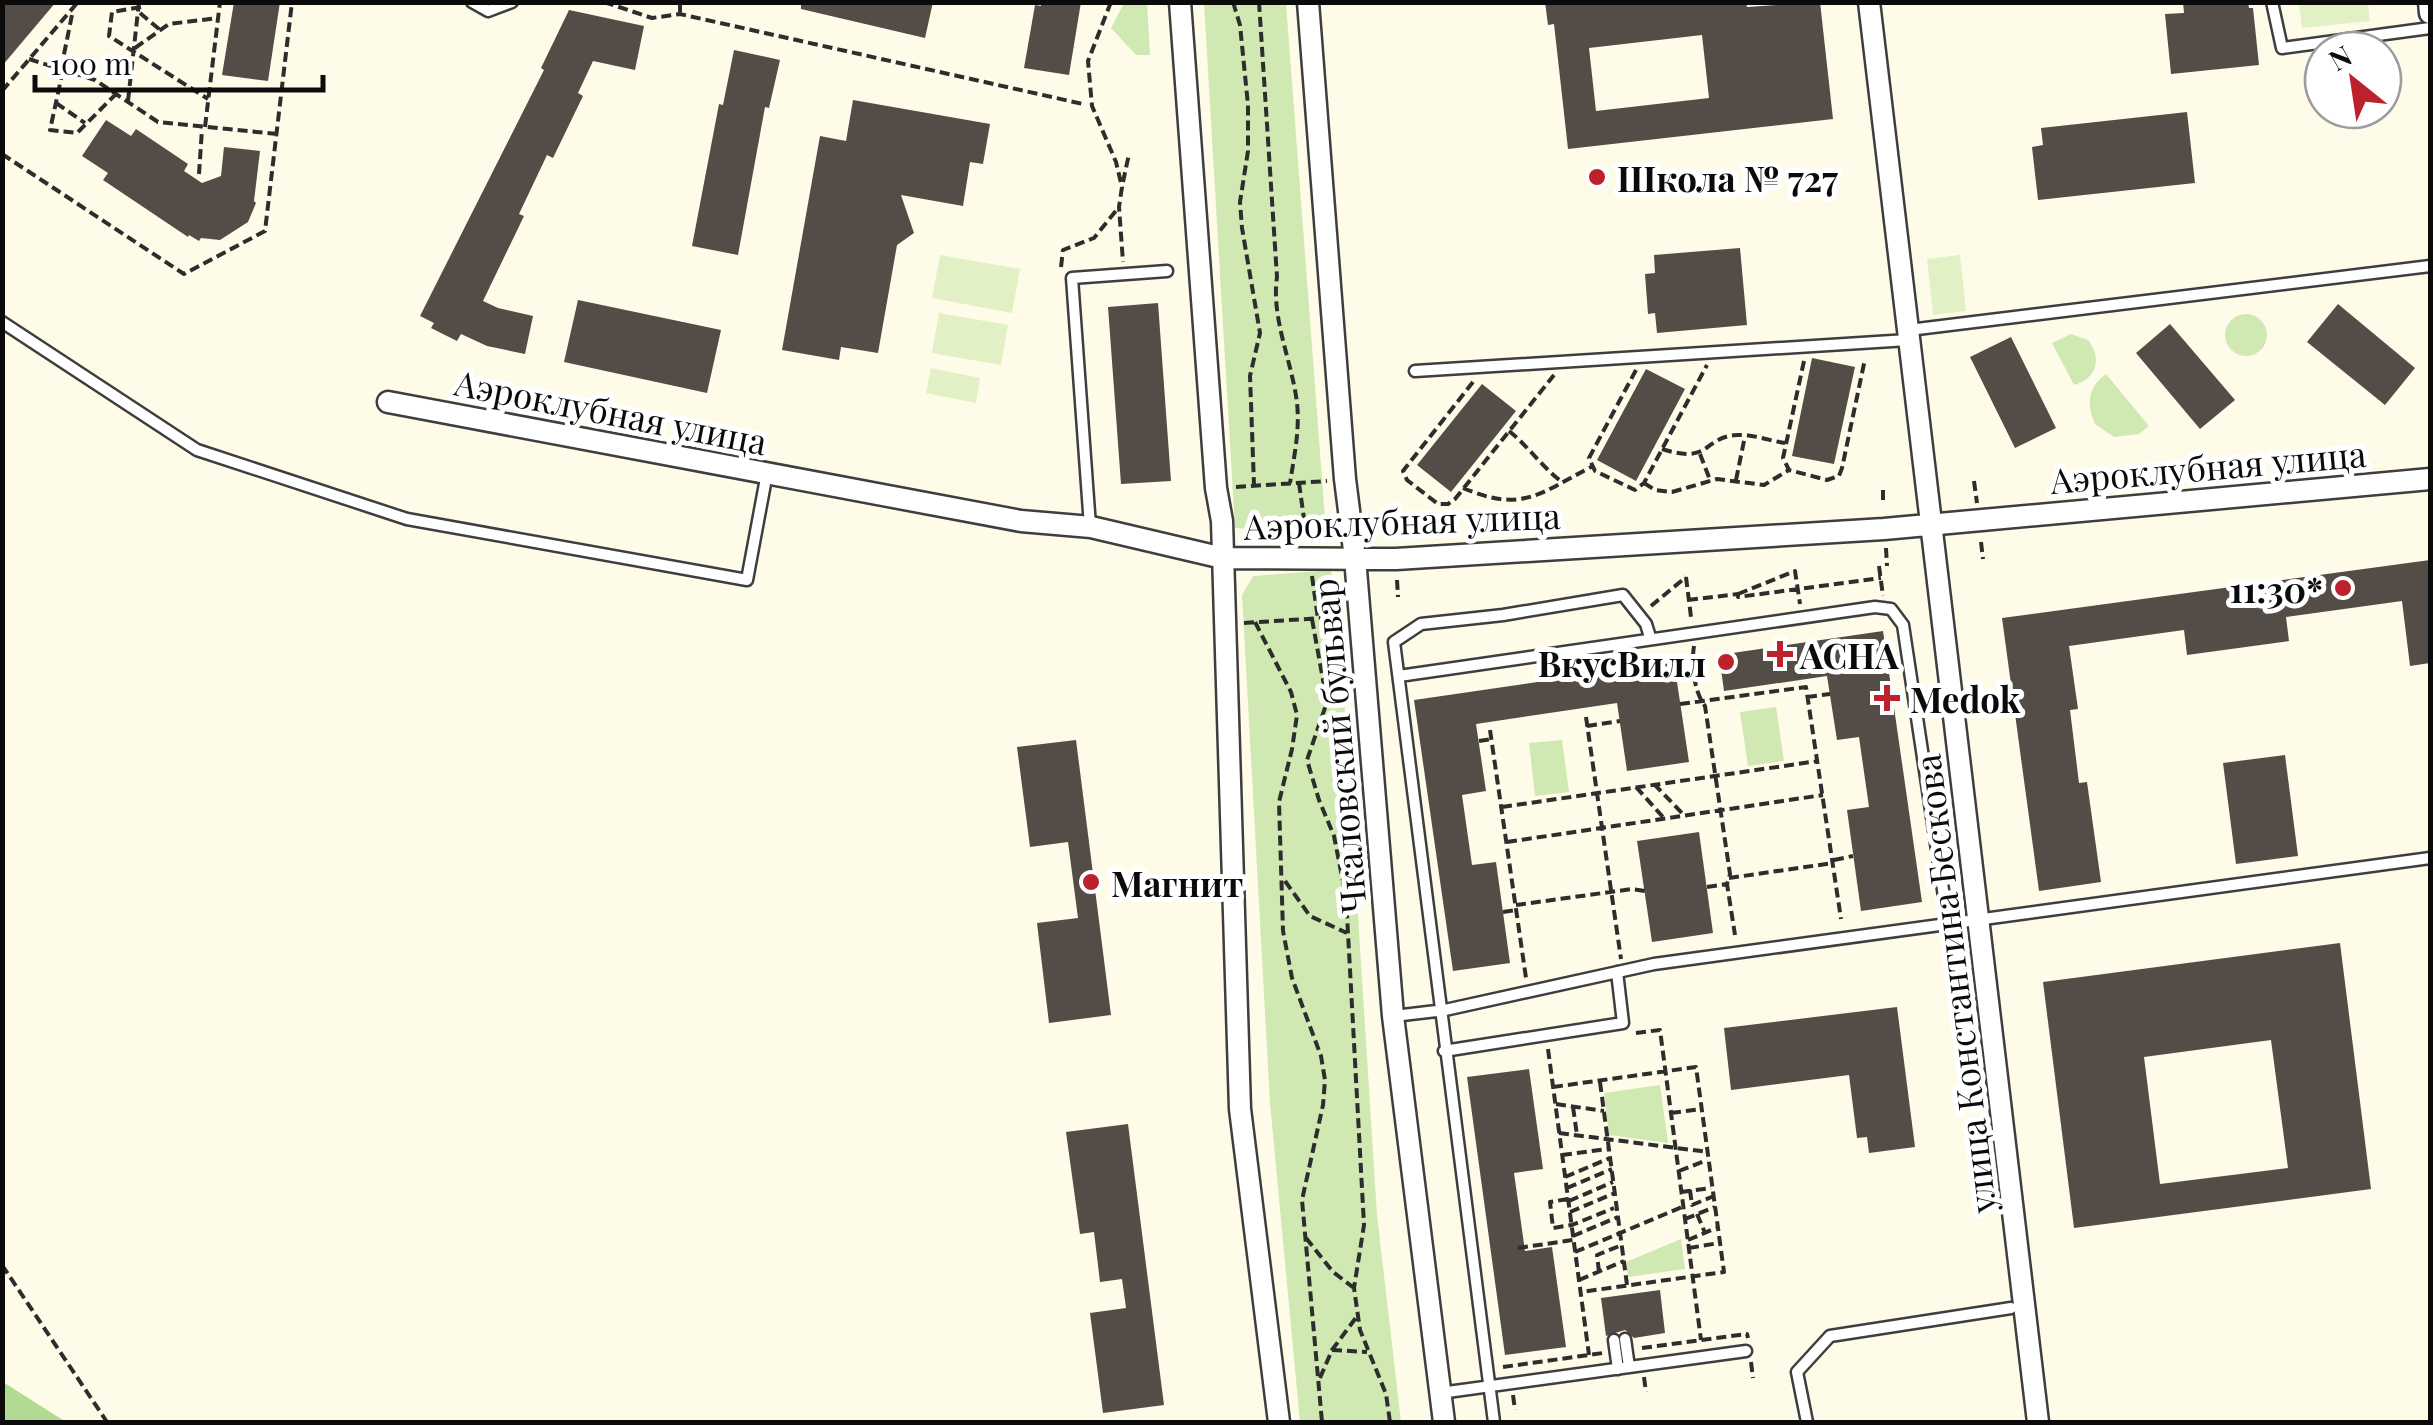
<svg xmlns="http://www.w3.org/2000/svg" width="2433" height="1425" font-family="'Playfair Display',serif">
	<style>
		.green { fill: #d0e9b3 }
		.forest { fill: #b3da92 }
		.pitch { fill: #e2f0c5 }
		.building { fill: #544c47; fill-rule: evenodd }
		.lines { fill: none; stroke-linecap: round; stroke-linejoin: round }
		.lane-casing { stroke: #3e3e3e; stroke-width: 15 }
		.street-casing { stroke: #3e3e3e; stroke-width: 25 }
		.path { stroke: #2d2d2d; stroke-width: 4; stroke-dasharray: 10 5; stroke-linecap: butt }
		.lane { stroke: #fff; stroke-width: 10 }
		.street { stroke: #fff; stroke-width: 20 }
		.poi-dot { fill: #bd212b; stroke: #fff; stroke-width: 4 }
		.labels { text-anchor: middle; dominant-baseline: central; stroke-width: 10; stroke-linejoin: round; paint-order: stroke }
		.poi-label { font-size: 35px; font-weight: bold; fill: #0b0b0b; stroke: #fff; text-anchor: start }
		.street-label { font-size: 35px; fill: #0b0b0b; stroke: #fff }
	</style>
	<rect width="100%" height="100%" fill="#fffbe9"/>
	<path class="green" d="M1124 3H1147L1150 55H1136L1111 28Z
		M1204 3H1286L1325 518 1323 526 1313 533 1235 528Z
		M2225 335a21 21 0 1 1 42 0a21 21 0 1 1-42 0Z
		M2071 334 2088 340C2103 359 2096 379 2074 385L2052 343Z
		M2106 374 2149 426 2139 434 2114 437 2095 424C2086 404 2088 387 2106 374Z
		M1331 570 1340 631 1377 1215 1401 1422H1300L1270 1103 1242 595 1253 576Z
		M1776 707 1784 761 1748 766 1740 712Z
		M1562 740 1569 792 1535 796 1529 743Z
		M1660 1085 1668 1143 1609 1135 1604 1093Z
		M1681 1239 1685 1269 1628 1277 1626 1262Z"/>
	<path class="forest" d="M3 1382 66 1422H3Z"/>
	<path class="pitch" d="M2299 3H2368L2370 21 2302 28Z
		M940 255 1020 269 1012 313 932 298Z
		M1960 255 1966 311 1933 315 1927 259Z
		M939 313 1008 325 1001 365 932 353Z
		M931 368 980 378 976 403 926 393Z"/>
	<path class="building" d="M2 2H56L2 66Z
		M234 2H280L268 81 222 75Z
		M801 2H933L925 38 801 9Z
		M1041 2H1081L1069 75 1024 68 1035 5 1041 6Z
		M1545 2H1746L1747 7 1820 2 1833 119 1568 149 1554 24 1548 25ZM1702 35 1709 98 1596 111 1589 48Z
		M2183 2H2248L2249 8H2253L2259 65 2171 74 2165 14 2184 13Z
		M569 10 644 26 635 70 593 61 578 93 583 96 553 158 547 155 519 214 524 216 483 301 498 308 533 316 525 354 487 346 461 334 457 341 431 328 434 323 420 316 544 70 541 68Z
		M734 50 780 60 769 108 765 107 738 255 692 246 719 104 723 105Z
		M853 100 990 124 983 164 970 162 963 206 901 195 914 233 897 245 878 353 841 347 839 360 782 350 820 136 846 141Z
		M2187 112 2195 183 2038 200 2032 147 2043 145 2041 128Z
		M106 120 131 136 136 129 188 164 184 171 202 183 221 176 224 147 260 151 254 201 256 203 248 222 220 240 201 238 199 241 189 235 188 237 103 180 108 173 82 156Z
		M1740 248 1747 325 1657 333 1655 313 1648 314 1645 274 1655 273 1654 255Z
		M578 300 721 330 707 393 564 362Z
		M1158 303 1171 481 1121 484 1108 307Z
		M2338 304 2415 368 2385 405 2307 342Z
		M2170 324 2235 400 2200 429 2136 353Z
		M2011 337 2056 428 2015 448 1970 357Z
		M1812 358 1855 367 1834 464 1792 456Z
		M1646 369 1685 389 1636 481 1597 460Z
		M1482 384 1516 411 1451 492 1417 465Z
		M2430 560V663L2410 666 2402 601 2286 617 2289 641 2187 655 2184 630 2069 646 2078 709 2070 710 2079 783 2087 782 2101 882 2039 891 2002 618Z
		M1883 631 1922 902 1861 911 1847 810 1869 807 1859 737 1837 740 1827 676 1724 691 1719 655Z
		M1674 662 1689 762 1627 771 1617 703 1476 724 1486 791 1462 795 1472 865 1496 862 1510 963 1453 971 1414 700Z
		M1076 740 1111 1015 1049 1023 1037 923 1078 918 1068 842 1030 847 1017 747Z
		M2285 755 2298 856 2236 864 2223 763Z
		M1699 832 1713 933 1652 942 1637 841Z
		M2340 943 2371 1189 2074 1228 2043 982ZM2271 1040 2288 1168 2160 1184 2144 1057Z
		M1897 1007 1915 1147 1869 1153 1867 1137 1857 1138 1849 1075 1731 1090 1724 1028Z
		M1529 1069 1543 1169 1514 1173 1525 1251 1552 1247 1566 1347 1505 1355 1467 1077Z
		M1128 1124 1164 1405 1103 1413 1090 1313 1126 1308 1122 1279 1100 1282 1094 1232 1080 1234 1066 1132Z
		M1660 1290 1665 1333 1634 1338 1625 1330 1606 1336 1601 1298Z"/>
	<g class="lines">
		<g class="lane-casing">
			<path id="lane" d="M472 2 488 11 512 2
				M2272 2 2282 48 2430 28
				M2 322 197 450 407 519 747 580 767 473
				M1909 330 2430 266
				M1415 371 1908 340
				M1090 526 1072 278 1167 271
				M1399 676 1875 607 1891 609 1903 625 1948 923
				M1394 1016 1445 1010 1654 964 2430 858
				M1444 1051 1623 1023 1617 972
				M1625 1339 1629 1367
				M1614 1340 1618 1369
				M1440 1393 1746 1351
				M1494 1422 1394 642 1421 624 1503 615 1623 595 1646 624 1650 637
				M1807 1422 1797 1372 1830 1336 2011 1308"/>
		</g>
		<g class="street-casing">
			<path id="street" d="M1180 2 1216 488 1222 521 1240 1109 1279 1422
				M1308 2 1345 479 1355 558 1393 1016 1444 1422
				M1869 2 2038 1422
				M2429 2 2430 13
				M388 402 1021 521 1091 527 1223 558 1396 559 1884 529 2430 479"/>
		</g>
		<path class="path" d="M604 2 652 18 680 14 1083 104
			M680 2V14
			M1111 2 1088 61 1092 106 1116 162 1122 187 1119 207 1123 262
			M1233 2 1240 25 1248 105V151L1240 202 1242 228 1260 333 1250 376 1254 485
			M1259 2 1277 277C1271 319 1292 361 1297 403 1300 430 1294 457 1290 483
			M141 7 112 12 109 36 208 99
			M140 13 159 29
			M135 48 169 24 218 18
			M29 59 95 80 158 122 277 134
			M61 69 73 10
			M63 70 50 130 77 133 116 94
			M2 91 78 2
			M128 101 139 2
			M56 103 85 123
			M205 127 220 2
			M2 154 184 274 265 231 292 2
			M199 174 202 129
			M1123 182 1129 154
			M1061 267 1063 250 1094 238 1119 207
			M1804 361 1783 458 1789 470 1827 480 1839 476 1842 468 1865 359
			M1636 370 1589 458 1595 471 1635 490 1644 483 1707 365
			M1473 382 1403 471 1407 480 1438 504H1448L1455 499 1554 375
			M1509 431C1529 447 1542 467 1562 482
			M1662 449C1712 465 1702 437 1737 435 1752 434 1771 441 1785 443
			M1700 454 1710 480
			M1736 480 1745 436
			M1974 481 1977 503
			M1299 483 1306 533
			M1644 483 1655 490 1672 492 1717 479 1764 485 1789 470
			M1236 487 1327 481
			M1463 488C1522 513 1539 494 1591 467
			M1883 490V503
			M1393 522 1394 537
			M1981 542 1983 559
			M1886 548 1887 566
			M1879 566 1883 596
			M1312 576 1318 619
			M1686 577 1691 617
			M1397 580 1398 597
			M1738 594 1795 571 1800 604
			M1688 600 1738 594V597L1881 578
			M1651 606 1686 577
			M1312 619 1327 702 1307 760 1319 800 1334 836 1346 897 1364 1225 1354 1288 1360 1330 1386 1394 1390 1422
			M1255 622 1291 692 1297 715 1292 749 1279 802 1283 931 1292 978 1321 1056 1325 1080 1323 1105 1302 1200 1322 1422
			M1244 623 1337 617
			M1694 646C1691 664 1694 692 1705 706L1730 874 1727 884 1735 935
			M1807 697 1830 694
			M1680 704 1806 687 1841 919
			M1586 717 1621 959
			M1587 726 1620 721
			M1490 730 1526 978
			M1479 741 1492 739
			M1654 784 1682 813
			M1636 787 1663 817
			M1502 807 1818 761
			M1507 842 1823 795
			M1834 860 1853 856
			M1729 878 1833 863
			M1285 881 1310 916 1347 933
			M1707 887 1727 884
			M1516 905 1632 889 1645 891
			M1503 912 1517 910
			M1636 1033 1660 1030 1701 1340
			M1548 1049 1589 1355
			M1600 1082 1627 1285
			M1553 1087 1696 1067 1724 1272 1581 1292
			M1556 1104 1604 1111
			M1573 1107 1577 1135
			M1671 1113 1701 1109
			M1559 1133 1708 1152
			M1562 1155 1607 1149
			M1679 1171 1707 1160
			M1565 1177 1610 1158
			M1567 1188 1612 1169
			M1690 1190 1692 1205 1714 1196
			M1681 1192 1711 1188
			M1568 1199 1550 1202 1553 1228 1572 1225 1614 1208
			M1569 1201 1613 1182
			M1570 1212 1615 1193
			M1697 1214 1705 1233
			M1685 1219 1715 1207
			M1573 1236 1618 1217
			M1306 1238 1333 1272 1354 1288
			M1688 1240 1716 1228
			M1518 1248 1573 1240
			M1689 1248 1719 1243
			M1575 1252 1682 1207
			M2 1265 107 1422
			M1599 1272 1597 1255 1622 1245
			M1579 1280 1624 1261
			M1642 1348 1747 1334 1748 1338
			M1332 1350 1367 1352
			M1751 1362 1753 1378
			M1503 1367 1603 1353
			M1644 1377 1646 1392
			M1320 1378 1332 1350 1358 1315
			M1513 1395 1515 1410"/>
		<use href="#lane" class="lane"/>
		<use href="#street" class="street"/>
	</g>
	<g class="poi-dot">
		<circle cx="1597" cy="177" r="10"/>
		<circle cx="2343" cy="588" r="10"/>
		<path d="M1775 639h10v10h10v10h-10v10h-10v-10h-10v-10h10z"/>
		<circle cx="1726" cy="662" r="10"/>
		<path d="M1882 683h10v10h10v10h-10v10h-10v-10h-10v-10h10z"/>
		<circle cx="1091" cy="882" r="10"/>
	</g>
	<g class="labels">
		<g class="poi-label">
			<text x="1617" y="177">Школа № 727</text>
			<text x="2323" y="588" text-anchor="end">11:30*</text>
			<text x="1800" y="654">АСНА</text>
			<text x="1706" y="662" text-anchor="end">ВкусВилл</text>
			<text x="1910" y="698">Medok</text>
			<text x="1111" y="882">Магнит</text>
		</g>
		<g class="street-label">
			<text transform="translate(611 411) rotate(11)">Аэроклубная улица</text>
			<text transform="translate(2208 466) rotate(-5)">Аэроклубная улица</text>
			<text transform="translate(1402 520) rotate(-2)">Аэроклубная улица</text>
			<text transform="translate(1338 746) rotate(-95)">Чкаловский бульвар</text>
			<text transform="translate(1954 984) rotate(-97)">улица Константина Бескова</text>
		</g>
	</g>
	<rect width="2433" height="1425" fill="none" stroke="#0b0b0b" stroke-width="10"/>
	<g transform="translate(2353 80) rotate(330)"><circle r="48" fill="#ffffff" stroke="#9d9d9d" stroke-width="2.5"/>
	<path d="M0-8L18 38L0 25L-18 38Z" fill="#bd212b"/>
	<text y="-15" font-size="28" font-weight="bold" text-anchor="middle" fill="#0b0b0b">N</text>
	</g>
	<path d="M35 75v15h288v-15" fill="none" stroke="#0b0b0b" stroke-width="5"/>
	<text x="50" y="75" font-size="30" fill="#0b0b0b" stroke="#ffffff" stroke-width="8" paint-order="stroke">100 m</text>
</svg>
